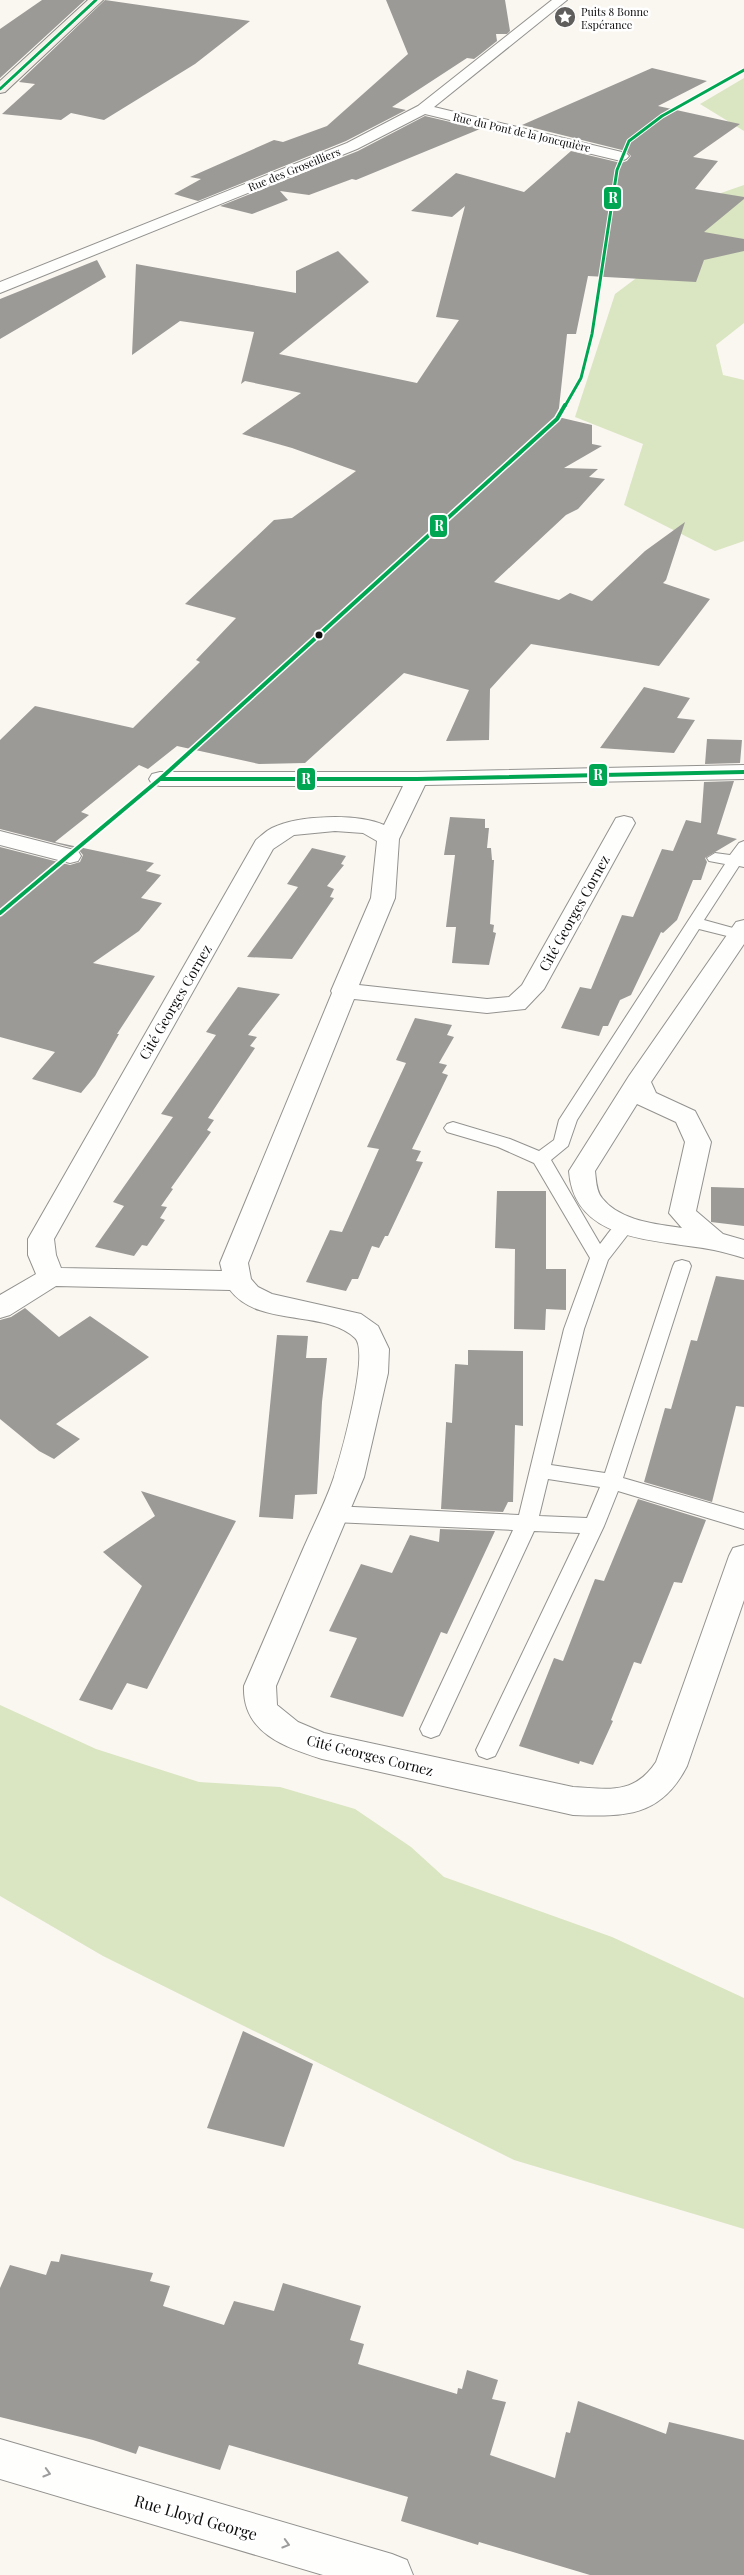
<svg xmlns="http://www.w3.org/2000/svg" width="744" height="2575" font-family="'Playfair Display',serif">
	<style>
		.forest { fill: #dae5c1 }
		.building { fill: #9c9a97 }
		.lines { fill: none; stroke-linecap: round; stroke-linejoin: round }
		.lane-casing { stroke: #93928f; stroke-width: 2 }
		.street-casing { stroke: #93928f; stroke-width: 2 }
		.secondary-casing { stroke: #8a8886; stroke-width: 2 }
		.lane { fill: #fefefd; fill-rule: evenodd }
		.street { fill: #fefefd; fill-rule: evenodd }
		.secondary { fill: #f4f0e8; fill-rule: evenodd }
		.bus-1-far1-casing { stroke: #fff; stroke-width: 5 }
		.bus-1-casing { stroke: #fff; stroke-width: 7 }
		.bus-1-far1 { stroke: #00a651; stroke-width: 3 }
		.bus-1 { stroke: #00a651; stroke-width: 4 }
		.oneway { stroke: #9d9d9d }
		.bus-dot { fill: #0c0c0c; stroke: #fff; stroke-width: 2 }
		.labels { text-anchor: middle; dominant-baseline: central; stroke-width: 5; stroke-linejoin: round; paint-order: stroke }
		.far-poi-label { font-size: 11px; fill: #0c0c0c; stroke: #fff; text-anchor: start }
		.far-street-label { font-size: 11px; fill: #0c0c0c; stroke: #fff }
		.street-label { font-size: 14px; fill: #0c0c0c; stroke: #fff }
		.near-street-label { font-size: 16px; fill: #0c0c0c; stroke: #fff }
		.line-badge { stroke: #fff; stroke-width: 2 }
		.badge-label { font-size: 14px; text-anchor: middle; font-weight: bold; fill: #fff }
	</style>
	<rect width="100%" height="100%" fill="#faf7f1"/>
	<path class="forest" d="M744 78V131L700 104Z
		M744 185V323L716 345 723 375 744 380V541L715 551 624 505 643 444 575 417 615 294 647 270 703 222 707 209 721 193Z
		M0 1705 96 1749 199 1782 280 1787 355 1809 411 1847 444 1877 612 1937 744 1998V2229L514 2160 103 1956 0 1896Z"/>
	<path class="building" d="M42 0H85L0 78V29Z
		M105 0 250 21 195 64 104 120 71 113 61 120 2 114 35 84 19 82Z
		M386 0H505L510 31 507 34H496L497 41 478 56 474 59 467 58 392 107 406 110 346 141 198 201 174 194 201 179 190 177 274 140 283 142 327 126 408 54Z
		M652 68 707 81 658 106 740 124 693 157 718 161 695 189 744 197V199L704 232 744 239V251L704 260 696 282 588 276 576 334H567L558 417 592 425V444L602 446 564 468 598 469 589 477 605 479 578 509 566 515 494 582 559 600 570 593 592 601 645 551 685 522 666 580 663 583 710 599 659 666 531 644 490 689 489 740 446 741 469 690 404 673 305 763 259 764 177 746 148 769 139 765 81 812 89 815 55 842 154 863 146 871 161 875 141 898 162 903 139 931 93 963 155 976 117 1034H119L95 1076 81 1093 32 1079 55 1052 0 1037V847L70 865 80 862 83 855 78 849 0 829V740L35 706 133 728 200 662 196 660 236 618 185 604 274 520 292 518 356 471 292 448 242 434 301 393 245 381 241 384 254 332 180 321 132 355 136 264 296 293V271L338 251 369 282 279 354 417 383 459 320 436 317 465 206 452 217 411 211 456 173 524 192 571 151 621 163 627 161 631 156 626 151 522 125Z
		M425 116 480 129 356 180 352 179 309 195 280 191 288 200 252 214 220 206 358 151Z
		M97 260 106 277 0 339V299Z
		M644 687 690 698 677 718 695 720 674 753 600 748Z
		M707 739 742 740 740 763 705 764Z
		M734 781 717 834 737 839 705 858 707 862 701 880H693L677 920 663 933 661 932 631 995 620 1000 608 1026H603L599 1036 561 1028 580 987 591 989 622 915 633 917 662 849 673 851 686 820 701 823 704 782Z
		M450 817 485 819V828H489L487 848H491L492 860H494L490 924 494 925 493 932 496 933 489 965 452 963 456 927H446L455 855H444Z
		M312 848 346 856 341 864 344 865 327 886 334 889 330 897 334 898 292 959 247 957 298 887 287 884Z
		M238 987 280 994 248 1035 257 1037 250 1046 255 1048 208 1118 214 1120 207 1130 211 1132 171 1188 173 1189 161 1206 167 1207 160 1218 165 1220 147 1246 142 1245 134 1256 95 1247 124 1206 113 1202 173 1117 161 1114 216 1035 206 1032Z
		M415 1018 452 1025 447 1035 454 1037 439 1063 447 1065 442 1073 448 1075 412 1149 421 1151 416 1161 423 1162 388 1236H385L379 1248 372 1246 358 1279H352L346 1291 306 1282 330 1230 342 1232 379 1149 367 1147 406 1063 396 1060Z
		M711 1187 744 1188V1226L711 1222Z
		M497 1191H546V1269H566V1310L546 1309 545 1330 514 1329 515 1249 495 1248Z
		M716 1276 744 1280V1407L736 1406 712 1502 644 1482 665 1408 671 1409 691 1340 697 1341Z
		M25 1308 59 1337 90 1316 149 1357 56 1424 80 1439 54 1459 39 1451 0 1419V1320L11 1317Z
		M277 1335 308 1336 306 1358H327L322 1402 317 1494 295 1495 293 1519 259 1517Z
		M468 1350 523 1351V1426L515 1425 513 1502H508L503 1512 441 1509 446 1425V1422L452 1423 455 1364 468 1365Z
		M141 1491 236 1521 147 1689 127 1683 112 1710 79 1700 142 1586 103 1552 155 1516Z
		M638 1499 706 1520 682 1583 674 1582 641 1664 634 1662 611 1720 613 1721 593 1765 580 1761 579 1764 519 1746 554 1658 563 1661 595 1579 604 1581Z
		M440 1529 495 1531 447 1634 441 1632 403 1717 330 1697 357 1638 329 1631 361 1564 392 1573 410 1535 439 1542Z
		M243 2031 313 2064 284 2147 207 2128Z
		M61 2254 153 2273 150 2281 170 2286 163 2306 224 2325 234 2301 274 2311 283 2283 361 2306 350 2340 364 2344 358 2364 457 2394 458 2388 462 2389 467 2370 498 2380 492 2399 506 2402 490 2455 555 2478 566 2432 570 2433 578 2401 666 2434 669 2422 744 2440V2575H590L479 2542 478 2545 401 2521 408 2497 229 2445 220 2470 139 2446 136 2454 93 2440 0 2417V2288L10 2265 46 2275 51 2261 59 2262Z"/>
	<g class="lines">
		<g class="lane-casing">
			<path id="lane" d="M744 841V867L739 866 704 920 733 928 735 931 727 936 699 929 577 1120 568 1146 551 1160 600 1244C609 1233 618 1215 633 1220L636 1224 608 1260 584 1329 551 1465 605 1473 673 1266 675 1262 682 1260 689 1262 691 1266 623 1478 744 1513V1529L618 1491 604 1526 498 1750 495 1756 487 1759 479 1756 476 1750 580 1533 534 1531 442 1729 439 1735 431 1738 423 1735 420 1729 513 1530 333 1522 326 1519 323 1514 326 1509 333 1506 519 1515 564 1329 590 1258 534 1163 498 1147 447 1132 444 1128 447 1124 453 1122 510 1139 539 1151 554 1140 559 1120 725 864 709 861 707 858 715 853 730 855 739 843ZM548 1479 600 1487 587 1518 539 1516Z"/>
		</g>
		<g class="street-casing">
			<path id="street" d="M552 0H567L434 107 626 153 629 156 626 159 621 161 425 114 357 149 0 293V282L347 143 418 106Z
				M744 765V779L425 785 399 839 395 898 359 985 487 999 509 997 522 985 616 818 624 816 632 818 635 823 544 989 525 1009 487 1013 354 999 248 1263 251 1279 258 1287 272 1294 361 1314 378 1326 389 1349 388 1373 364 1477 276 1686 277 1705 298 1722 324 1733 573 1787C609 1789 634 1795 656 1762L729 1556 733 1548 744 1545V1600L687 1766C661 1817 625 1817 573 1815L322 1759C285 1747 242 1733 244 1686 264 1640 284 1593 304 1547 314 1524 326 1501 334 1477 341 1455 370 1352 355 1338 324 1309 259 1328 230 1290L56 1286 10 1315 0 1318V1295L36 1274 28 1255V1239L256 840C261 836 266 831 272 828 298 815 357 813 384 825L403 786H160L152 784 149 779 152 774 160 772H417ZM335 831 363 833 377 841 371 898 331 991 332 993 220 1263 222 1271 61 1268 56 1255 54 1239 273 849 294 835Z
				M0 831 78 851 81 856 78 861 70 863 0 845Z
				M744 920V944L651 1082 656 1093 695 1111 711 1142 696 1211 723 1234 744 1240V1258C734 1255 724 1252 714 1250 660 1239 574 1244 569 1171L629 1076 736 922ZM637 1104 676 1122 685 1142 669 1213 682 1228C656 1224 620 1221 602 1198 596 1191 596 1179 595 1171Z
				M0 2439 392 2554 407 2560 413 2575H323L0 2479Z"/>
		</g>
		<g class="secondary-casing">
			<path id="secondary" d="M88 0H103L5 92 0 93V81Z"/>
		</g>
		<use href="#lane" class="lane"/>
		<use href="#street" class="street"/>
		<use href="#secondary" class="secondary"/>
		<g class="bus-1-far1-casing">
			<path id="bus-1-far1" d="M0 89 96 0
				M565 406 581 378 592 334 617 170 629 141 662 116 744 70"/>
		</g>
		<g class="bus-1-casing">
			<path id="bus-1" d="M160 779H417L744 772
				M0 913 160 779 557 419 565 405"/>
		</g>
		<use href="#bus-1-far1" class="bus-1-far1"/>
		<use href="#bus-1" class="bus-1"/>
	</g>
	<defs><path id="oneway-chevron" d="M-2-3.5L2.5 0L-2 3.5" fill="none" stroke-width="1.6" stroke-linecap="round" stroke-linejoin="round" transform="scale(1.25)"/></defs>
	<g class="oneway">
		<use href="#oneway-chevron" transform="translate(47 2473) rotate(16)"/>
		<use href="#oneway-chevron" transform="translate(286 2544) rotate(16)"/>
	</g>
	<defs>
		<g id="sight-disc" transform="scale(1.125)"><circle r="9.5" fill="#5f5e5c" stroke="#fff"/><path d="M0-6L1.8-2.2L6-1.7L2.9 1.2L3.7 5.4L0 3.3L-3.7 5.4L-2.9 1.2L-6-1.7L-1.8-2.2Z" fill="#fff"/></g>
	</defs>
	<g fill-rule="evenodd">
		<use href="#sight-disc" x="565" y="17"/>
	</g>
	<circle class="bus-dot" cx="319" cy="635" r="4.5"/>
	<g class="labels">
		<g class="far-poi-label">
			<text x="581" y="11">Puits 8 Bonne<tspan x="581" dy="13">Espérance</tspan></text>
		</g>
		<g class="far-street-label">
			<text transform="translate(522 132) rotate(13)">Rue du Pont de la Joncquière</text>
			<text transform="translate(294 169) rotate(-22)">Rue des Groseilliers</text>
		</g>
		<g class="street-label">
			<text transform="translate(574 913) rotate(-61)">Cité Georges Cornez</text>
			<text transform="translate(175 1002) rotate(-60)">Cité Georges Cornez</text>
			<text transform="translate(370 1755) rotate(14)">Cité Georges Cornez</text>
		</g>
		<g class="near-street-label">
			<text transform="translate(196 2517) rotate(16)">Rue Lloyd George</text>
		</g>
	</g>
	<g class="line-badge">
		<rect x="603" y="186" width="19" height="24" rx="5" fill="#00a651"/>
		<rect x="429" y="514" width="19" height="24" rx="5" fill="#00a651"/>
		<rect x="588" y="763" width="20" height="24" rx="5" fill="#00a651"/>
		<rect x="296" y="767" width="20" height="24" rx="5" fill="#00a651"/>
	</g>
	<g class="badge-label">
		<text x="613" y="203">R</text>
		<text x="439" y="531">R</text>
		<text x="598" y="780">R</text>
		<text x="306" y="784">R</text>
	</g>
</svg>
